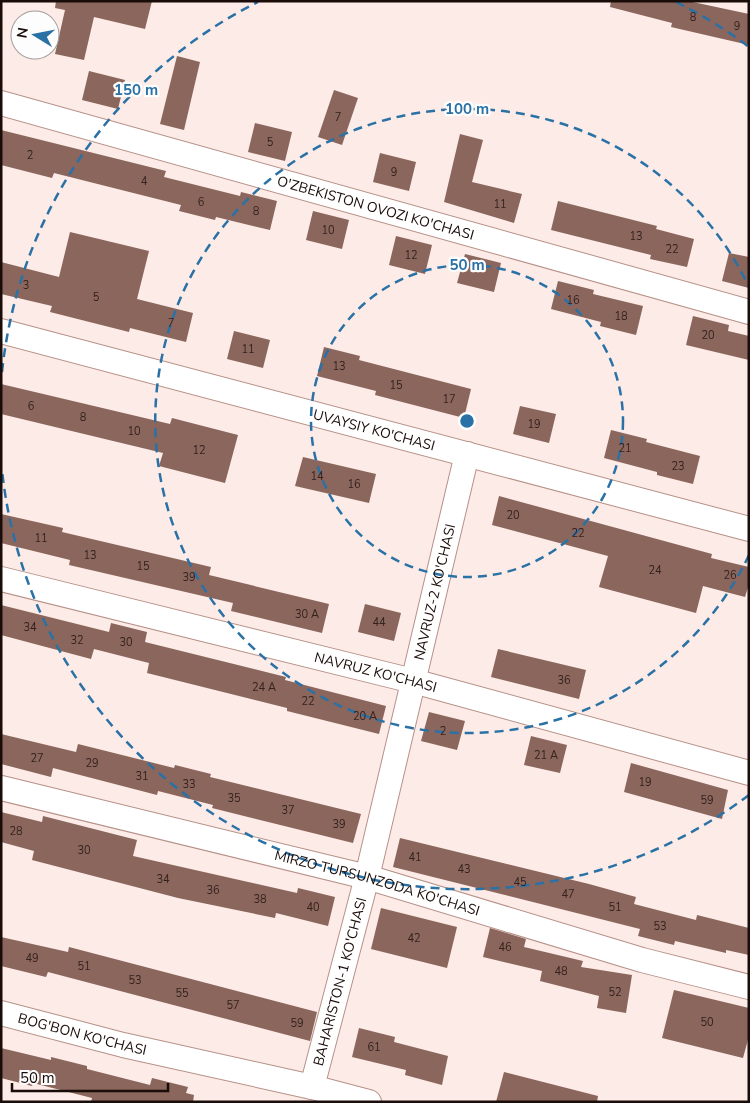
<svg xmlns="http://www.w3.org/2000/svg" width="750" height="1103" font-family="'Nunito Sans',sans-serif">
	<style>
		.building { fill: #8a665d }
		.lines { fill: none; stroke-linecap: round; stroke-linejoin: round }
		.minor-casing { stroke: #b79188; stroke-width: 26 }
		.minor { stroke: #fff; stroke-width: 24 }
		.ring { fill: none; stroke: #2a71a5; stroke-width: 2.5; stroke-dasharray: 9 6 }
		.labels { text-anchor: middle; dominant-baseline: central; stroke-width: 4.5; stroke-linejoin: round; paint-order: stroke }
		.number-label { font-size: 11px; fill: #35221e }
		.street-label { font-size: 14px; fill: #190c09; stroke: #fdfdfd }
		.centre { fill: #2a71a5; stroke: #fdfdfd; stroke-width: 2.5 }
		.ring-label { font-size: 15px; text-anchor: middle; font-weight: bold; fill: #2a71a5; stroke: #fdfdfd; stroke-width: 4.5; stroke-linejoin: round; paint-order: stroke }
	</style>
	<rect width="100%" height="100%" fill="#fcebe7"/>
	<path class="building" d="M56 1H152L145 29 94 17 84 60 55 54 65 10 55 8Z
		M611 1H688L749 14V45L671 27 672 23 610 7Z
		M177 56 200 62 184 130 160 124Z
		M89 71 125 80 118 109 82 100Z
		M334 90 358 98 342 145 318 137Z
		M255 123 292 132 285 161 248 152Z
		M1 130 166 171 164 177 240 196 241 192 277 201 270 230 216 217 215 220 179 211 181 205 54 173 52 178 1 165Z
		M460 134 483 140 472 182 522 194 514 223 444 202Z
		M380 153 416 162 409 191 373 182Z
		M558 201 657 226 656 229 694 239 687 267 650 259 651 255 551 230Z
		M313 211 349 220 342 249 306 240Z
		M70 232 149 251 137 299 193 313 186 342 130 328 129 332 50 312 52 306 1 294V262L59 277Z
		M396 236 432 245 425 274 389 265Z
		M729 253 749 257V288L722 281Z
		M465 254 501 263 494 292 457 283Z
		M558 281 594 290 593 294 643 306 636 335 600 326 601 322 551 309Z
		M693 316 729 325 728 331 749 336V360L686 345Z
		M234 331 270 340 263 368 227 359Z
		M324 347 360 356 359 360 471 389 464 418 375 395 376 391 317 376Z
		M1 384 170 424 172 418 238 435 225 483 159 466 163 453 1 414Z
		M520 406 556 414 549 443 513 434Z
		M611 430 647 439 646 442 700 456 693 484 657 475V472L604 458Z
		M303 457 376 474 369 503 295 486Z
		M499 496 712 554 711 558 749 567V584L745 597 703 586 696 613 599 587 608 556 492 525Z
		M1 514 63 528 62 532 211 567 209 575 329 604 322 633 231 611 233 603 69 565 70 560 1 543Z
		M365 604 401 613 394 641 358 632Z
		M1 605 109 632 111 623 147 632 145 642 286 677 285 680 386 706 379 734 287 711V708L147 673 149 663 94 649 91 659 1 635Z
		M498 649 586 670 579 699 491 677Z
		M429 712 465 721 457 750 421 741Z
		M1 734 76 752 78 744 174 768 175 765 211 774 210 777 361 814 353 843 212 808 213 805 158 791 157 795 53 768 51 777 1 764Z
		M531 736 567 745 560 773 524 765Z
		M631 763 728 790 722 819 624 792Z
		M1 812 42 822 43 816 137 840 133 856 297 893 298 888 335 897 328 926 276 913 275 918 178 898 32 860 34 851 1 842Z
		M400 838 589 884 636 897 634 904 696 920 697 915 749 928V955L726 950V953L675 941 674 945 638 936 640 929 393 867Z
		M381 908 457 927 447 968 371 949Z
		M490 928 526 939 524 947 583 961 581 967 632 975 626 1013 597 1008 599 996 540 981 542 971 483 957Z
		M1 937 68 952 69 947 317 1012 310 1041 48 972 46 977 1 966Z
		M674 990 749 1008V1036L743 1058 662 1038Z
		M359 1028 395 1037 394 1042 448 1056 442 1085 405 1075 406 1070 352 1057Z
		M1 1048 51 1060V1057L87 1066V1069L150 1085 152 1078 188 1087 186 1093 194 1095 193 1102H91L92 1098 33 1083 32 1086 1 1078Z
		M504 1072 598 1096 597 1102H496Z"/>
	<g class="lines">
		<g class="minor-casing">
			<g id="minor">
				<path id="s1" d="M1 103 749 312"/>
				<path id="s2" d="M1 331 749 529"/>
				<path id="s3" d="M1 579 413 681 749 773"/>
				<path id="s4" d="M1 788 367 877 642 960 749 987"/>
				<path id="s5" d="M1 1013 123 1045 312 1087 369 1102"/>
				<path id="s6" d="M312 1087 367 877 467 454"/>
			</g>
		</g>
		<use href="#minor" class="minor"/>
	</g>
	<g class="ring">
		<circle cx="467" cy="421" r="156"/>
		<path d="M749 555A312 312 0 1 1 749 287"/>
		<path d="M749 795A468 468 0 0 1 2 470M2 372A468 468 0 0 1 258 2M676 2A468 468 0 0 1 749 47"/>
	</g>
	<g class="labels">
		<g class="number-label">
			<text x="693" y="17">8</text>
			<text x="737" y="26">9</text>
			<text x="338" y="117">7</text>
			<text x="270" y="142">5</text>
			<text x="30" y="155">2</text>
			<text x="394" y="172">9</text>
			<text x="144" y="181">4</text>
			<text x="201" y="202">6</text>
			<text x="500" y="204">11</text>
			<text x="256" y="211">8</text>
			<text x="328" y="230">10</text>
			<text x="636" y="236">13</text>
			<text x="672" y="249">22</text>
			<text x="411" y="255">12</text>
			<text x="26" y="285">3</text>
			<text x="96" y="297">5</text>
			<text x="573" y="300">16</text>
			<text x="621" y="316">18</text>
			<text x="171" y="323">7</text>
			<text x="708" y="335">20</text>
			<text x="248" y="349">11</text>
			<text x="339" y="366">13</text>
			<text x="396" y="385">15</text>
			<text x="449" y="399">17</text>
			<text x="31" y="406">6</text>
			<text x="83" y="417">8</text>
			<text x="534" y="424">19</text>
			<text x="134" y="431">10</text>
			<text x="625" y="448">21</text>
			<text x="199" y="450">12</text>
			<text x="678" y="466">23</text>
			<text x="317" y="476">14</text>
			<text x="354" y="484">16</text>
			<text x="513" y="515">20</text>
			<text x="578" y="533">22</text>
			<text x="41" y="538">11</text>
			<text x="90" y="555">13</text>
			<text x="143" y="566">15</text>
			<text x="655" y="570">24</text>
			<text x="730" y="575">26</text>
			<text x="189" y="577">39</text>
			<text x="307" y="614">30 А</text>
			<text x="379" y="622">44</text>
			<text x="30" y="627">34</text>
			<text x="77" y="640">32</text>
			<text x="126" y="642">30</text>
			<text x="564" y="680">36</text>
			<text x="264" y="687">24 А</text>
			<text x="308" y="701">22</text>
			<text x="365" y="716">20 А</text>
			<text x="443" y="731">2</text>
			<text x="546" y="755">21 А</text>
			<text x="37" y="758">27</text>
			<text x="92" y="763">29</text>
			<text x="142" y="776">31</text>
			<text x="645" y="782">19</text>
			<text x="189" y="784">33</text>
			<text x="234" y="798">35</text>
			<text x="707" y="800">59</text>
			<text x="288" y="810">37</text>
			<text x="339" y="824">39</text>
			<text x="16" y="831">28</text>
			<text x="84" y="850">30</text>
			<text x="415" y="857">41</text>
			<text x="464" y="869">43</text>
			<text x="163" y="879">34</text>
			<text x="520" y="882">45</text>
			<text x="213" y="890">36</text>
			<text x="568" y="894">47</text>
			<text x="260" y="899">38</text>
			<text x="313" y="907">40</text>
			<text x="615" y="907">51</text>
			<text x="660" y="926">53</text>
			<text x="414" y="938">42</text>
			<text x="505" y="947">46</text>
			<text x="32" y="958">49</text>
			<text x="84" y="966">51</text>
			<text x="561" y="971">48</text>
			<text x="135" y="980">53</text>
			<text x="615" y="992">52</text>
			<text x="182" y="993">55</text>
			<text x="233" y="1005">57</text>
			<text x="707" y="1022">50</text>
			<text x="297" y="1023">59</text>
			<text x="374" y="1047">61</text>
		</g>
		<g class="street-label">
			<text stroke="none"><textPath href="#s1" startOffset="389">O'ZBEKISTON OVOZI KO'CHASI</textPath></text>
			<text stroke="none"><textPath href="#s2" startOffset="386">UVAYSIY KO'CHASI</textPath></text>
			<text stroke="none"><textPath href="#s6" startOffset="510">NAVRUZ-2 KO'CHASI</textPath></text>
			<text stroke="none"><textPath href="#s3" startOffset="386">NAVRUZ KO'CHASI</textPath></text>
			<text stroke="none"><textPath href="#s4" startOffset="388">MIRZO TURSUNZODA KO'CHASI</textPath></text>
			<text stroke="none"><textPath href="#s6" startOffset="109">BAHARISTON-1 KO'CHASI</textPath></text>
			<text stroke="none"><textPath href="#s5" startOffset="84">BOG'BON KO'CHASI</textPath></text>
		</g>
	</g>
	<circle cx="467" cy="421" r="8" class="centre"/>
	<g class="ring-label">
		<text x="136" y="95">150 m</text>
		<text x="467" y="114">100 m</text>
		<text x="467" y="270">50 m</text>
	</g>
	<rect width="750" height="1103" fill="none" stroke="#190c09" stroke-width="5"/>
	<g transform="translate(35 35) rotate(280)"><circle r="24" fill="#fdfdfd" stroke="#a29d9b"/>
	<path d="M0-4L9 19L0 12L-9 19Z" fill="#2a71a5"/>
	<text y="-8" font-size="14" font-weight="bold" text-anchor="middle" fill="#190c09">N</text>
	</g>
	<path d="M12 1083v8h156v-8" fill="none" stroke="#190c09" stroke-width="2.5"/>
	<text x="20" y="1083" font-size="15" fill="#190c09" stroke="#fdfdfd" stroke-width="4" paint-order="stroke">50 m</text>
</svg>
